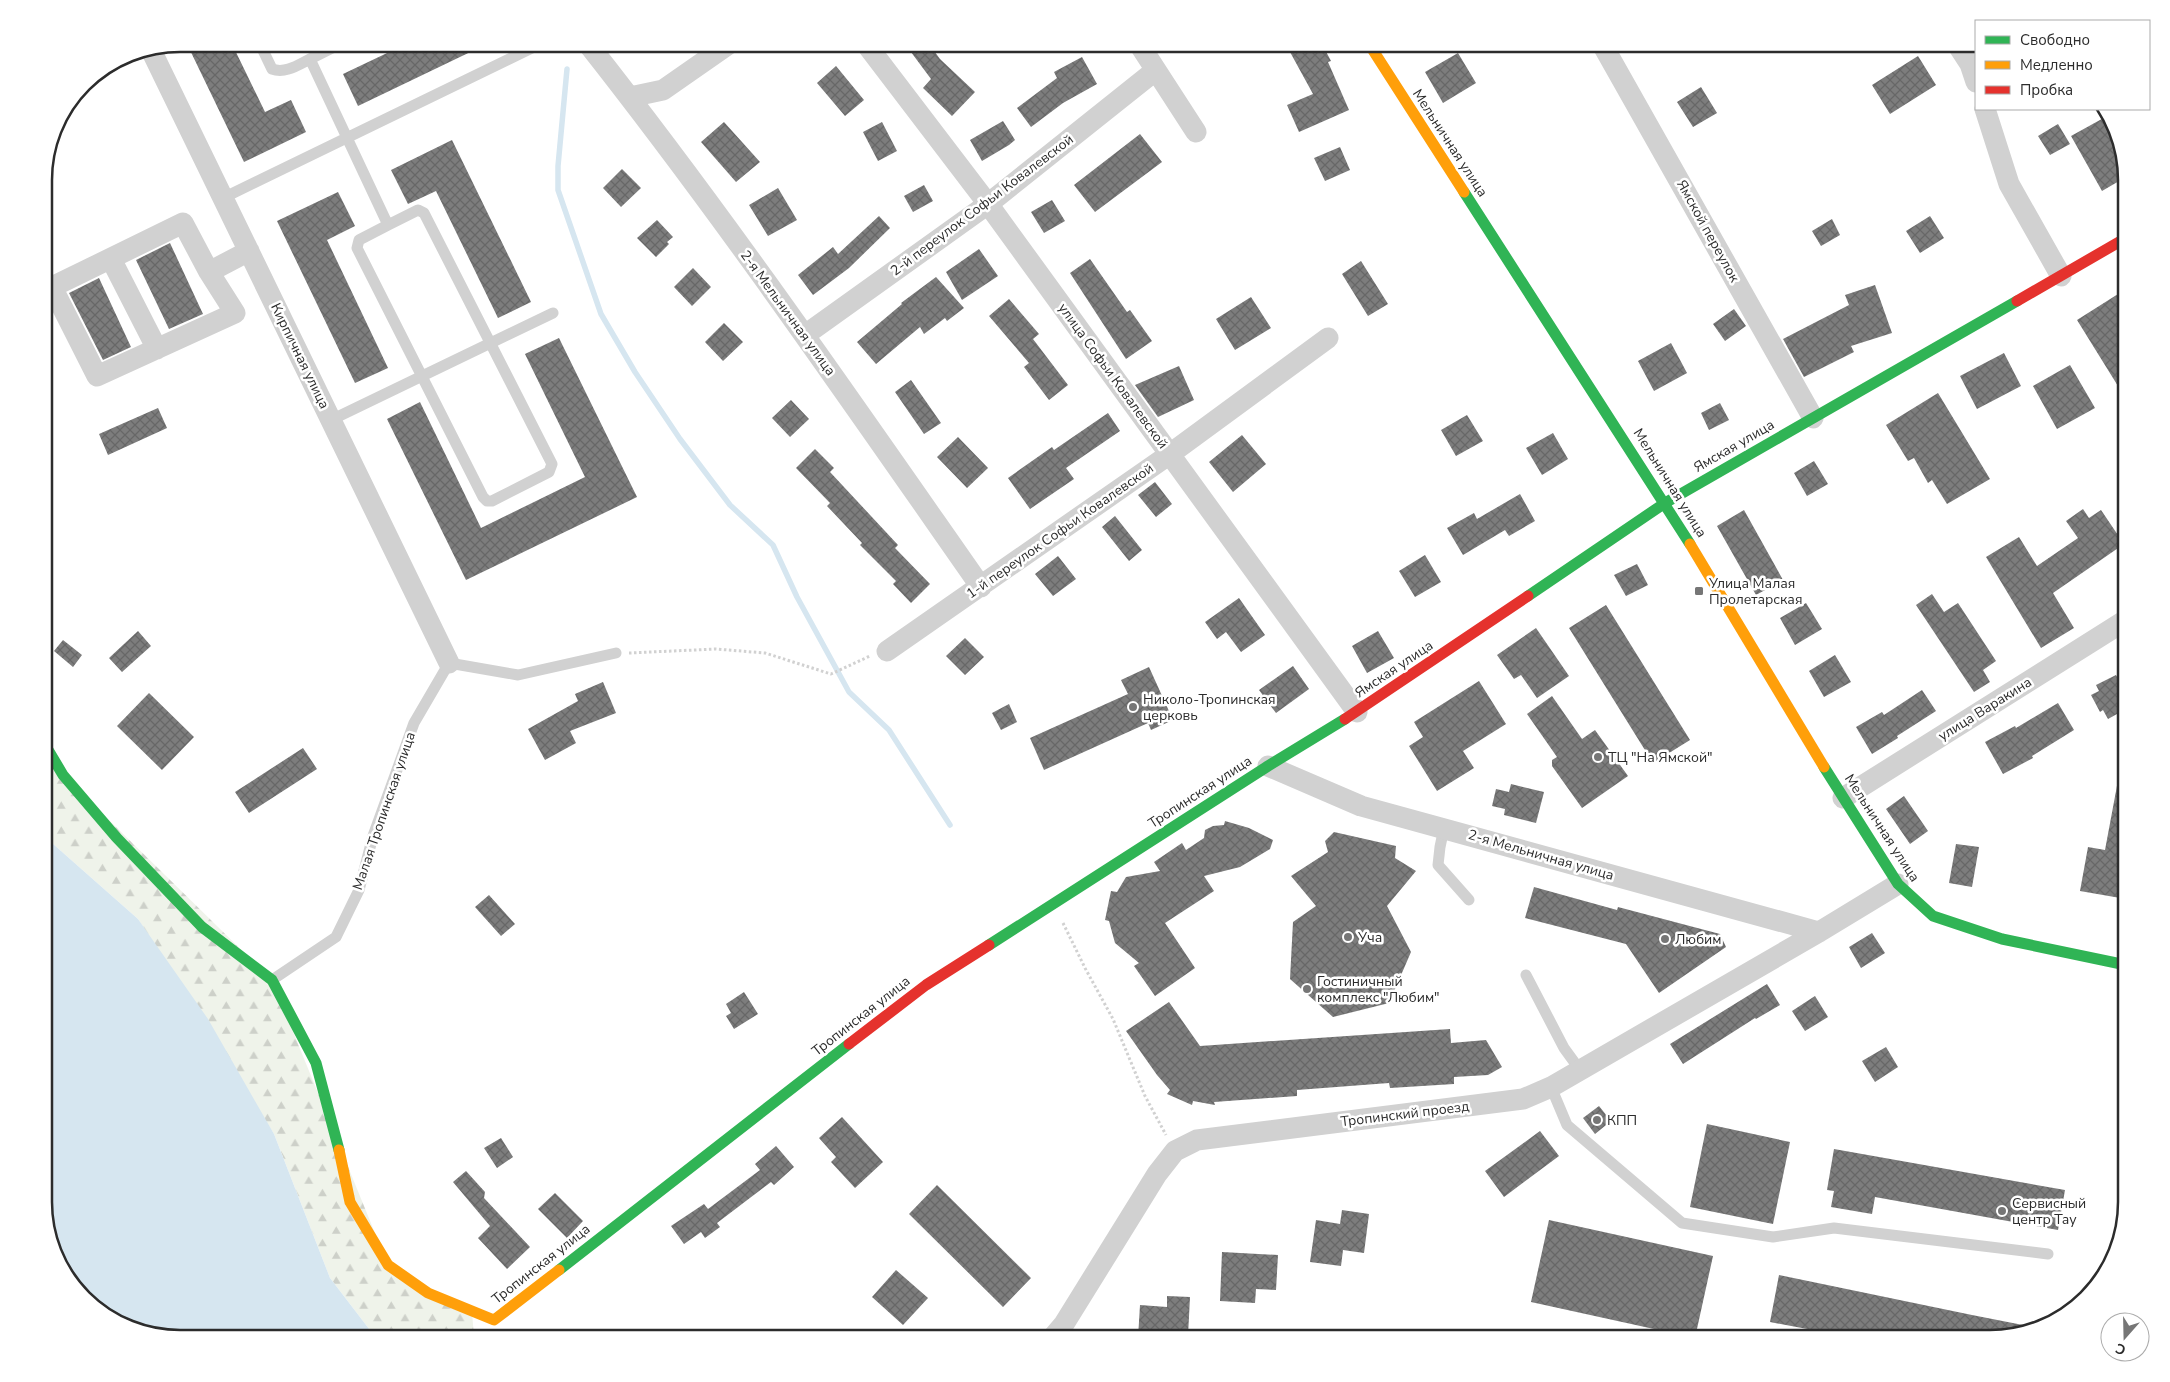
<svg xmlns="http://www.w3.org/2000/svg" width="2170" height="1382" font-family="'Nunito Sans',sans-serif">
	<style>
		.forest { fill: url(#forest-firs) }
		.water { fill: #d6e6f0 }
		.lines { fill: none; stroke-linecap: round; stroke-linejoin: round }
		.stream { stroke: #d6e6f0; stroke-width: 5.5 }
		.building { fill: url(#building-cross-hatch) }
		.path { stroke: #d1d1d1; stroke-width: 3; stroke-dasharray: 2.5 2.5; stroke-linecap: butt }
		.lane { stroke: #d1d1d1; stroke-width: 11 }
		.street { stroke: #d1d1d1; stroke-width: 21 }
		.fast { stroke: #30b455; stroke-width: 11 }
		.slow { stroke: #ff9f0a; stroke-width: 11 }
		.jam { stroke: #e5322d; stroke-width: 11 }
		.poi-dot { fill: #767676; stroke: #fff; stroke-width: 2 }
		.labels { text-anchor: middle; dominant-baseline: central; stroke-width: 5; stroke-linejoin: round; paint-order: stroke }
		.street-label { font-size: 14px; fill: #2c2c2c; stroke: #fff }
		.poi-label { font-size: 14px; fill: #2c2c2c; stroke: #fff; text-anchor: start }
		.rim { fill: none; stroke: #2c2c2c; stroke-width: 2.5 }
	</style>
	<defs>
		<pattern id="forest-firs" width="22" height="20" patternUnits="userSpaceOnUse" patternTransform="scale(1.25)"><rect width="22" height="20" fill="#eff3ea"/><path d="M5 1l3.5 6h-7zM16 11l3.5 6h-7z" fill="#cdd0c9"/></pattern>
		<pattern id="building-cross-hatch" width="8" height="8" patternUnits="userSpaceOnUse" patternTransform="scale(1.25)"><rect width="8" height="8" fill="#7d7d7d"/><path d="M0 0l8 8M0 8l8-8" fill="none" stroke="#676767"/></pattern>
	</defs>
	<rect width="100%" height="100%" fill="#fff"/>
	<path class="forest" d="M44 743 63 775 272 980 388 1265 472 1311 474 1338H376L330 1278 274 1134 138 919 44 836Z"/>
	<path class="water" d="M44 836 138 919 208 1019 274 1134 330 1278 376 1338H180L105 1315 62 1270 44 1210Z"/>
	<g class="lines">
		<path class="stream" d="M567 69 558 166V190L601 314 635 372 680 439 730 505 773 545 797 597 849 692 889 730 950 825"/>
	</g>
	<path class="building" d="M187 44H232L265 112 291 100 306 132 244 162Z
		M406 44H487L358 106 343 74Z
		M905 44H929L940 59 975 92 952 116 923 88 931 79Z
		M1306 44H1322L1331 61 1328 62 1349 110 1299 132 1287 105 1313 94 1290 52Z
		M1458 53 1476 83 1443 103 1425 72Z
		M1918 56 1936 85 1890 114 1872 85Z
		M1082 57 1097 84 1063 103 1031 127 1017 108 1057 78 1054 72Z
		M836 66 864 100 845 116 817 83Z
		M1701 87 1717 113 1693 127 1677 102Z
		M2109 115 2126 177 2102 191 2071 136Z
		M1003 121 1015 140 1009 145 982 161 970 140Z
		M724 122 760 162 736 182 701 142Z
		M882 122 897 151 878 161 863 132Z
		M2058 124 2070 144 2050 155 2038 136Z
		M1140 134 1162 162 1095 212 1074 185Z
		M452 140 531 302 498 318 436 191 408 204 391 170Z
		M1340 147 1350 170 1325 181 1314 158Z
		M622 169 641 188 621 207 603 188Z
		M924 185 933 201 913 212 904 196Z
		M778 188 797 220 768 236 749 205Z
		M338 192 355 226 327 240 388 368 355 383 277 221Z
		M1052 200 1065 221 1044 233 1031 212Z
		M879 216 890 228 849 268 813 295 798 275 833 247 838 254Z
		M1930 216 1944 238 1920 253 1906 231Z
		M1832 219 1840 235 1821 246 1812 231Z
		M657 220 673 237 667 242 669 244 656 257 637 238Z
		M170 243 203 314 169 329 136 260Z
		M979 249 998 276 962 300 946 272Z
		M1090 259 1127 312 1130 310 1152 341 1126 359 1070 273Z
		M1361 261 1388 304 1368 316 1342 274Z
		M693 268 711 287 692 306 674 287Z
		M936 277 964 308 947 321 945 318 924 334 920 327 876 364 857 342 902 304 901 303Z
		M99 278 131 347 103 360 69 293Z
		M1875 285 1892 333 1851 346 1854 352 1804 377 1783 339 1849 305 1845 295Z
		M2126 289V399L2077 320Z
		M1251 297 1271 328 1235 350 1216 319Z
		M1009 299 1039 334 1033 339 1068 385 1049 400 1024 367 1029 363 989 316Z
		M1734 309 1746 326 1725 341 1713 324Z
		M724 323 743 342 723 361 705 342Z
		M559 338 637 497 466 580 387 419 420 402 481 528 585 477 525 354Z
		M1671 343 1687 373 1654 391 1638 361Z
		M2004 353 2021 386 1977 409 1960 376Z
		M2070 365 2095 408 2057 429 2033 386Z
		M1179 366 1194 400 1158 417 1135 385Z
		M911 380 941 423 924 434 895 392Z
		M1938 393 1990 479 1947 504 1932 480 1928 483 1914 458 1908 461 1886 425Z
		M791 400 809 419 790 437 772 418Z
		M1720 403 1729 420 1709 430 1701 413Z
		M158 408 167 428 108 455 99 434Z
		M1108 413 1120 431 1066 468 1074 479 1030 509 1008 478 1052 447 1054 450Z
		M1467 415 1483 441 1456 456 1441 430Z
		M1553 433 1568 459 1542 475 1526 448Z
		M1242 435 1266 464 1233 492 1209 462Z
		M958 437 988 468 967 488 937 457Z
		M815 449 834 468 830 472 898 545 895 548 930 584 911 603 893 584 896 581 860 545 862 543 827 506 830 503 796 468Z
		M1814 461 1828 484 1807 496 1794 473Z
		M1155 482 1172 504 1156 517 1138 495Z
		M1520 494 1535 521 1509 536 1505 530 1463 555 1447 528 1474 513 1477 519Z
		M2083 509 2089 518 2101 510 2124 544 2053 593 2074 628 2041 648 1986 557 2019 537 2037 566 2078 538 2066 521Z
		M1744 510 1783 580 1756 595 1717 526Z
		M1115 516 1142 550 1129 561 1102 527Z
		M1425 555 1441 582 1415 597 1399 571Z
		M1058 556 1076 579 1053 596 1035 574Z
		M1637 564 1648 585 1626 596 1614 575Z
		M1932 594 1944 612 1958 603 1996 661 1983 670 1990 682 1974 692 1916 605Z
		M1239 598 1265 635 1241 652 1226 632 1217 639 1205 622Z
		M1806 603 1822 629 1795 645 1780 618Z
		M1606 605 1690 740 1653 763 1569 628Z
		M1536 628 1569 676 1537 698 1521 675 1514 679 1497 655Z
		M138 631 151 646 122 672 109 658Z
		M1378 631 1394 658 1367 673 1352 646Z
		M965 638 984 657 965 675 946 656Z
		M63 640 82 655 73 667 54 651Z
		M1835 655 1851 682 1824 697 1809 671Z
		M1293 666 1309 689 1276 713 1259 690Z
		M1149 667 1173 720 1151 730 1148 723 1044 770 1030 738 1128 694 1121 680Z
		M2116 675 2126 694V709L2108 719 2103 710 2100 712 2091 695 2099 691 2096 685Z
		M1479 681 1506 724 1463 751 1474 768 1437 791 1409 746 1423 737 1414 722Z
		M603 682 616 713 570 731 576 743 545 760 528 729 578 701 575 694Z
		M1922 690 1936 711 1897 736 1898 738 1872 754 1856 727 1882 712 1884 715Z
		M149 693 194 737 162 770 117 726Z
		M1552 696 1582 739 1595 730 1628 776 1582 808 1552 766V760L1557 757 1527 714Z
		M2058 703 2074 730 2032 756 2033 758 2003 774 1985 742 2015 726 2016 728Z
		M1009 704 1017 722 1001 730 992 713Z
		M303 748 317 769 249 813 235 792Z
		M2119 775 2126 776V899L2080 891 2088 847 2105 850Z
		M1511 784 1544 792 1536 823 1504 815 1505 809 1492 806 1496 789 1509 792Z
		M1904 796 1928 831 1910 844 1886 809Z
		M1225 821 1249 828 1273 840 1270 849 1240 867 1204 876 1214 891 1165 923 1195 968 1155 996 1134 966 1139 963 1115 943 1109 921 1105 920 1111 891 1117 892 1126 877 1160 871 1154 862 1182 843 1186 850 1204 838 1205 830 1213 826 1224 825Z
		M1334 832 1396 846 1395 858 1416 871 1387 906 1411 952 1389 1003 1333 1017 1290 979 1293 922 1316 906 1291 876 1328 852 1325 841Z
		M1956 844 1979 847 1972 887 1949 883Z
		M1534 887 1617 910 1618 907 1720 934 1726 947 1659 993 1626 944 1525 918Z
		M489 895 515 924 501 936 475 907Z
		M1872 933 1885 953 1861 968 1849 947Z
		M1767 984 1780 1005 1756 1019 1755 1018 1683 1064 1670 1044Z
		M744 992 758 1014 734 1029 726 1016 731 1013 726 1004Z
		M1815 996 1828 1017 1805 1031 1792 1011Z
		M1169 1002 1200 1046 1450 1029 1451 1043 1486 1040 1502 1067 1488 1075 1454 1077V1084L1390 1088 1389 1083 1297 1090V1096L1214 1102 1215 1105 1193 1101 1192 1105 1167 1094 1170 1090 1157 1075 1126 1031Z
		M1886 1047 1898 1067 1875 1082 1862 1061Z
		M1599 1106 1611 1121 1595 1134 1583 1118Z
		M842 1117 883 1162 855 1188 831 1162 836 1157 819 1138Z
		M1707 1124 1790 1142 1773 1224 1690 1207Z
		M1540 1131 1559 1156 1504 1197 1485 1171Z
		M501 1138 513 1157 497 1168 484 1148Z
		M776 1146 794 1167 774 1185 771 1182 717 1223 720 1227 705 1238 701 1232 684 1244 671 1226 704 1204 708 1209 760 1170 755 1164Z
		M1834 1149 2065 1190 2058 1230 1875 1197 1872 1214 1831 1207 1834 1191 1827 1190Z
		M466 1171 485 1192 484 1198 530 1247 507 1269 478 1238 490 1226 453 1182Z
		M937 1185 1031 1278 1003 1307 909 1214Z
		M555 1193 583 1221 567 1238 538 1209Z
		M1342 1210 1369 1214 1364 1253 1343 1250 1341 1266 1310 1262 1316 1220 1340 1224Z
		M1549 1220 1713 1256 1695 1338 1531 1302Z
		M1222 1252 1278 1255 1276 1290 1256 1289 1255 1303 1220 1301Z
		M896 1270 928 1298 903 1325 872 1297Z
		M1779 1275 1972 1315 2033 1327 1990 1338H1855L1770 1322Z
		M1167 1296 1190 1297 1188 1336 1175 1335V1338H1138L1140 1305 1167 1307Z"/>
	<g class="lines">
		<path class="path" d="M629 653 716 649 765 653 831 674 870 656
			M1063 923 1085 968 1113 1019 1145 1096 1166 1135"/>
		<path class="lane" d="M260 44 272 69C285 74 298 65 310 59L388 225 359 240 357 248 483 497 487 501H492L549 472 552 464 424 213 418 210 388 225
			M310 59 340 44
			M223 198 540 44
			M331 420 553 313
			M1444 828 1440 847 1438 865 1469 900
			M1526 975 1564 1048 1580 1070
			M272 980 336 937 359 890 373 836 414 723 449 663 518 675 616 653
			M1551 1087 1567 1125 1682 1223 1773 1237 1834 1228 2048 1254"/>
		<path class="street" d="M588 44C726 219 853 404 981 587
			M866 44 988 204 1357 712
			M1139 44 1196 132
			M1602 44 1813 418
			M1957 44 1970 64 1976 82
			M151 50 449 663
			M630 97 663 90 729 44
			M1985 109 2009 184 2061 276
			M111 259 157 349
			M209 272 235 313 97 376 52 287 183 223 209 272 249 251
			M805 335 988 204 1156 70
			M887 651 1170 454 1328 338
			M1268 766 1361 806 1819 932
			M1843 798 2126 620
			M1052 1338 1064 1324 1157 1174 1175 1151 1197 1140 1523 1099 1551 1087 1819 932 1898 884"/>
		<path class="fast" d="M1464 192 1690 544
			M1528 596 1665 503 2017 301
			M44 743 63 775 116 837 202 927 272 980 316 1063 339 1150
			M1824 767 1898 884 1933 916 2002 939 2126 965
			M989 945 1268 766 1345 719
			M559 1270 849 1044"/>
		<path class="slow" d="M1369 44 1464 192
			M1690 544 1824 767
			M339 1150 350 1202 388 1265 428 1293 494 1320 559 1270"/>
		<path class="jam" d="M2017 301 2126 238
			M1345 719 1528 596
			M849 1044 926 985 989 945"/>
	</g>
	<g class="poi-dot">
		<rect x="1694" y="586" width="10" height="10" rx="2.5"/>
		<circle cx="1133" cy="707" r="5"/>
		<circle cx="1598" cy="757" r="5"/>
		<circle cx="1348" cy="937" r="5"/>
		<circle cx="1665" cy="939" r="5"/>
		<circle cx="1307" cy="989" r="5"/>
		<circle cx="1597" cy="1120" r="5"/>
		<circle cx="2002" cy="1211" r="5"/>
	</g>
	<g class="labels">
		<g class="street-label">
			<text transform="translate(1450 143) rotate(57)">Мельничная улица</text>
			<text transform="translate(982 205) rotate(-37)">2-й переулок Софьи Ковалевской</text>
			<text transform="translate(1708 231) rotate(61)">Ямской переулок</text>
			<text transform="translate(788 313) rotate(54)">2-я Мельничная улица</text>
			<text transform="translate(300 356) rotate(64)">Кирпичная улица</text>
			<text transform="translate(1113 376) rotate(54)">улица Софьи Ковалевской</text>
			<text transform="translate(1734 446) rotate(-30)">Ямская улица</text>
			<text transform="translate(1670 483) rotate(58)">Мельничная улица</text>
			<text transform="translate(1060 531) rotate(-35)">1-й переулок Софьи Ковалевской</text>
			<text transform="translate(1394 669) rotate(-34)">Ямская улица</text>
			<text transform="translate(1985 709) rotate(-32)">улица Варакина</text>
			<text transform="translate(1200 792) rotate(-33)">Тропинская улица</text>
			<text transform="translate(384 811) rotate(-71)">Малая Тропинская улица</text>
			<text transform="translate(1882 828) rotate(57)">Мельничная улица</text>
			<text transform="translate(1541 855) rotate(16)">2-я Мельничная улица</text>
			<text transform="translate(861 1016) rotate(-38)">Тропинская улица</text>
			<text transform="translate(1405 1114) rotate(-7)">Тропинский проезд</text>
			<text transform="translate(541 1264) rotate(-38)">Тропинская улица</text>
		</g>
		<g class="poi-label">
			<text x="1709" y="583">Улица Малая<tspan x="1709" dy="16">Пролетарская</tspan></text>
			<text x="1143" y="699">Николо-Тропинская<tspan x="1143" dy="16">церковь</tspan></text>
			<text x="1608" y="757">ТЦ "На Ямской"</text>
			<text x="1358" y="937">Уча</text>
			<text x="1675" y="939">Любим</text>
			<text x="1317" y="981">Гостиничный<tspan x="1317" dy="16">комплекс "Любим"</tspan></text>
			<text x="1607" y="1120">КПП</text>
			<text x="2012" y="1203">Сервисный<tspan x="2012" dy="16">центр Тау</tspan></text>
		</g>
	</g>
	<path d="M0 0H2170V1382H0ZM180 52H1990A128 128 0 0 1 2118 180V1202A128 128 0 0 1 1990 1330H180A128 128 0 0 1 52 1202V180A128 128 0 0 1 180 52Z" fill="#fff" fill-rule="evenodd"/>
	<path class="rim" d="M180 52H1990A128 128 0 0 1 2118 180V1202A128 128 0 0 1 1990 1330H180A128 128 0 0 1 52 1202V180A128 128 0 0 1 180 52Z"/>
	<rect x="1975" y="20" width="175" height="90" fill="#ffffff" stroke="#ababab"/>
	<rect x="1985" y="36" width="25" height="8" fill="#30b455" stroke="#ababab"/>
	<text x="2020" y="45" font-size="15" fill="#2c2c2c">Свободно</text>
	<rect x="1985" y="61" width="25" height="8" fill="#ff9f0a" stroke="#ababab"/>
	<text x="2020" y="70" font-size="15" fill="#2c2c2c">Медленно</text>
	<rect x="1985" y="86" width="25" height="8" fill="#e5322d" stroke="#ababab"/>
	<text x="2020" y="95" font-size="15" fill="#2c2c2c">Пробка</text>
	<g transform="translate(2125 1337) rotate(200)"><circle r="24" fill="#ffffff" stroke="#ababab"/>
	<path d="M0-4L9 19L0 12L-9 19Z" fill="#767676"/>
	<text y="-8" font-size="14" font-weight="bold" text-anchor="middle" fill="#2c2c2c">С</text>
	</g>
</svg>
